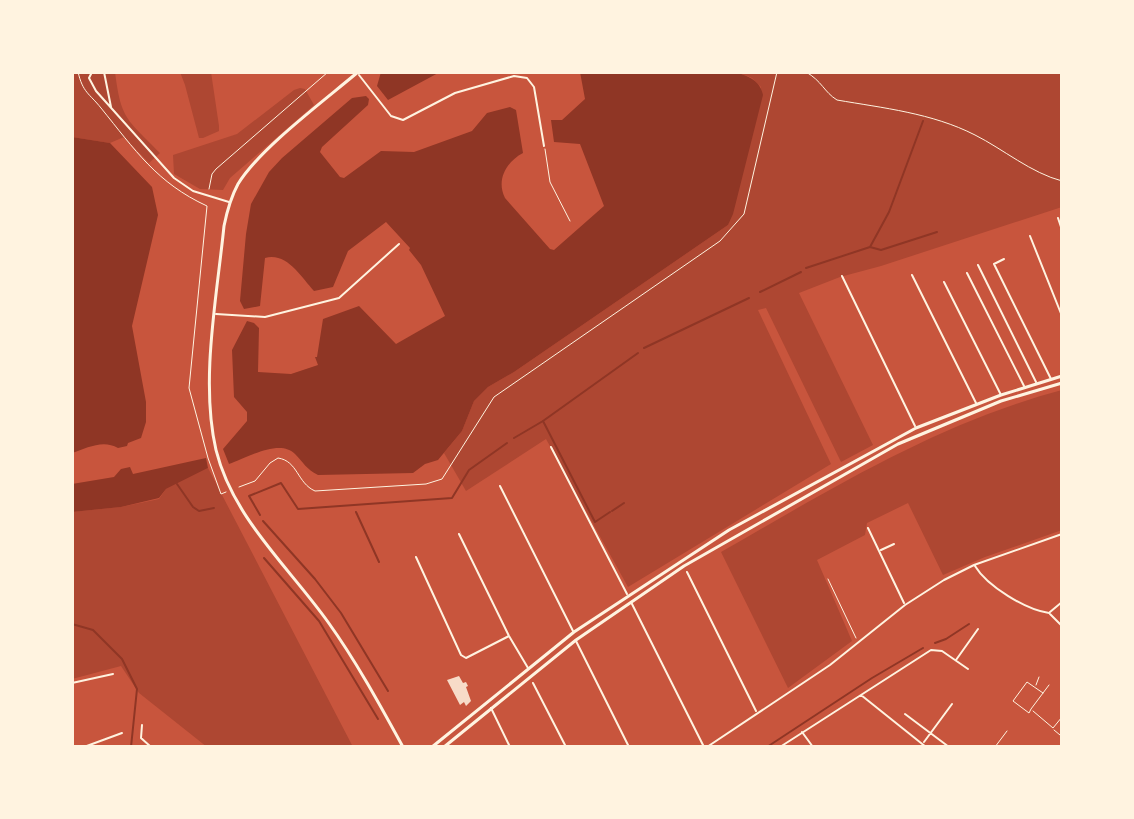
<svg xmlns="http://www.w3.org/2000/svg" width="1134" height="819" font-family="Lato,sans-serif">
	<style>
		.green { fill: #ae4732 }
		.water { fill: #8f3625 }
		.lines { fill: none; stroke-linecap: round; stroke-linejoin: round }
		.stream { stroke: #8f3625; stroke-width: 2 }
		.building { fill: #f7dbc8 }
		.path { stroke: #fff3e0; stroke-width: 1 }
		.service { stroke: #fff3e0; stroke-width: 1 }
		.minor { stroke: #fff3e0; stroke-width: 2 }
		.tertiary { stroke: #fff3e0; stroke-width: 3 }
		.secondary { stroke: #fff3e0; stroke-width: 3 }
	</style>
	<rect width="100%" height="100%" fill="#c8553d"/>
	<path class="green" d="M72 72H115C121 120 127 119 160 153L149 163 124 137 110 143 72 137Z
		M180 72H211L219 126V131L203 138H199L185 85Z
		M736 72H1062V207L881 266 840 277 799 293 873 445 841 462 766 308 758 310 831 464 628 587 546 439 466 491 444 453 462 431 474 401 488 387 514 372 728 225 761 87 752 78Z
		M300 88 305 89 314 105 230 178 223 190 200 189 174 174 173 155 237 134 294 90Z
		M1062 390V530L985 557 943 575 908 503 867 523 865 535 817 560 852 641 788 688 721 552C831 489 938 423 1062 390Z
		M208 468 353 747H207L139 693 121 666 72 679V512L121 507 159 499 166 489Z"/>
	<path class="water" d="M381 72H440L388 100 377 86Z
		M580 72H736C749 77 760 80 763 95L733 214 728 225 514 372 488 387 474 401 462 431 438 460 425 464 413 473 318 475C306 469 304 463 295 454 280 438 246 458 229 464L223 449 247 421V412L234 397 232 350 247 321 254 323 259 328 258 372 291 374 318 365 315 357H317L323 319 359 306 396 344 445 316 421 265 409 250 410 248 386 222 348 251 333 287 314 291C301 277 287 252 265 258L260 306 244 309 240 301 246 234 251 204 269 172 282 158 352 98 366 96 369 99 368 105 322 147 320 152 340 177 344 178 381 151 414 152 472 131 487 113 510 107 516 110 523 153C506 162 496 180 505 198L550 249 554 250 604 206 580 144 554 142 551 120H562L585 99Z
		M72 137 110 143 152 187 158 215 132 326 146 402V422L141 438 128 443 127 446 118 448C103 439 87 448 72 453Z
		M206 458 208 468 166 489 159 498 121 507 72 512V484L114 477 121 469 130 467 133 474Z"/>
	<g class="lines">
		<path class="stream" d="M870 247 881 250 937 232
			M806 268 870 247 889 212 923 121
			M760 292 801 272
			M644 348 749 298
			M543 421 595 522 610 512
			M514 438 543 421 638 353
			M177 484 193 507 199 511 214 508
			M612 511 624 503
			M356 512 379 562
			M260 515 249 496 281 483 298 509 452 498 469 470 507 443
			M263 521 315 579 341 613 388 691
			M264 558 319 621 378 719
			M72 624 93 630 122 659 137 689 131 747
			M935 643 946 639 969 624
			M767 747 872 678 923 648"/>
	</g>
	<path class="building" d="M459 676 463 683 466 682 468 686 466 687 471 701 466 706 464 702 460 705 447 680Z"/>
	<g class="lines">
		<path class="path" d="M78 72C83 93 89 93 101 108 135 150 157 183 207 206L189 388 208 458 221 494 226 492
			M806 72C822 81 824 92 837 100 883 108 932 113 975 135 1003 149 1031 173 1062 181
			M209 189 212 174 216 169 328 72
			M239 487 255 481 270 463 278 458C298 461 297 483 315 491L426 484 442 479 494 397 720 241 744 214 777 72
			M828 579 856 638
			M1036 685 1039 677
			M1043 693 1027 682 1013 701 1029 713 1031 709 1049 685
			M1033 711 1053 728 1062 717
			M1054 730 1060 735 1062 731"/>
		<path class="service" d="M545 149 550 182 570 221
			M995 747 1007 731"/>
		<path class="minor" d="M92 72 89 78 96 91 174 178 193 191 229 202
			M104 72 111 107
			M359 75 391 116 403 120 455 93 514 76 527 78 534 87 544 146
			M1058 218 1062 230
			M1030 236 1062 316
			M1004 259 994 264 1051 379
			M978 265 1036 382
			M967 273 1024 386
			M912 275 976 403
			M842 276 915 426
			M944 282 1001 395
			M216 314 265 317 339 298 399 244
			M551 447 627 594
			M500 486 573 631
			M868 528 904 603
			M459 534 509 636 528 668
			M881 550 894 544
			M416 557 461 655 466 658 509 636
			M975 566C987 586 1026 610 1049 613
			M687 572 756 711
			M631 602 704 747
			M1050 612 1062 602
			M1050 614 1062 626
			M576 641 629 747
			M956 660 978 629
			M72 683 113 674
			M533 683 566 747
			M861 695 926 747
			M491 708 510 747
			M905 714 949 747
			M142 725 141 738 151 747
			M802 732 813 747
			M924 742 952 704
			M84 747 122 733
			M707 747 830 665 905 605 944 580 974 565 1062 534
			M780 747 931 650 942 651 968 669"/>
		<path class="tertiary" d="M358 72C325 100 259 149 238 184 231 197 227 211 224 226 217 296 200 381 216 450 233 518 288 566 328 622 356 661 380 705 403 747"/>
		<path class="secondary" d="M432 747 574 632 729 530 916 428 1001 395 1062 376
			M444 747 576 640 684 566 898 444 1001 401 1062 383"/>
	</g>
	<rect width="1134" height="819" fill="none" stroke="#fff3e0" stroke-width="148"/>
</svg>
